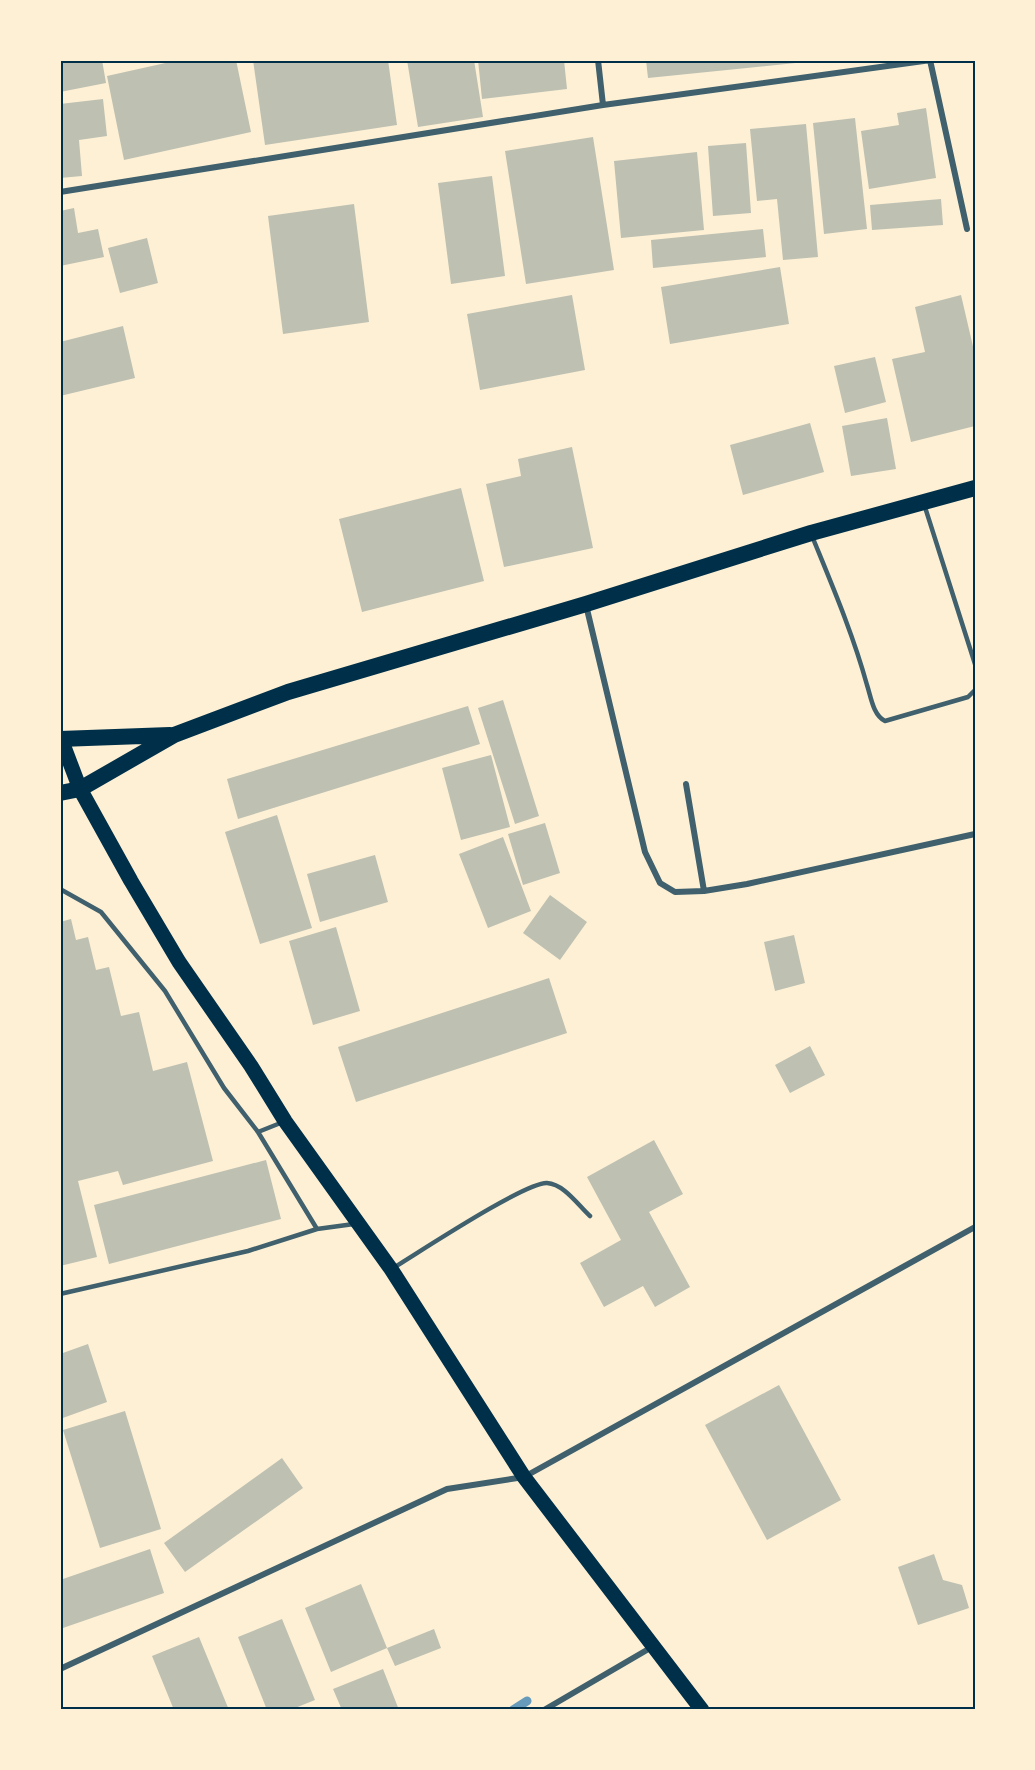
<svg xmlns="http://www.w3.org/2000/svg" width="1035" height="1770" font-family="Jost,sans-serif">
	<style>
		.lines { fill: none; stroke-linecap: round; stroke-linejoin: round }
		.stream { stroke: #669bbc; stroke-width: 9 }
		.building { fill: #bec0b2 }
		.service { stroke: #3f606c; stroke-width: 4.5 }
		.minor { stroke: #3f606c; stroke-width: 6 }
		.primary { stroke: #003049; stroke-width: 15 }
		.trunk { stroke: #003049; stroke-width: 16 }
		.neatline { fill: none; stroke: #003049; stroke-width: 2 }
	</style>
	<rect width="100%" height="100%" fill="#fdf0d5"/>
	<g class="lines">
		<path class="stream" d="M513 1710 527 1701"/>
	</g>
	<path class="building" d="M60 60H102L106 83 60 92Z
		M179 60H236L251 132 124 160 107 76Z
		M253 60H388L397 125 265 145Z
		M407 60H474L483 117 418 127Z
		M478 60H564L567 89 482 99Z
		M646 60H805V62L648 78Z
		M103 99 107 136 79 140 82 176 60 178V104Z
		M926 108 936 178 869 189 861 131 899 125 897 113Z
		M855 118 867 229 824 234 813 123Z
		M806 124 818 257 783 260 777 199 757 201 750 129Z
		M593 137 614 270 526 284 505 151Z
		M746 143 751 213 713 216 708 146Z
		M697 152 704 230 621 238 614 161Z
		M492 176 505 276 451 284 438 183Z
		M941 199 943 225 872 230 870 205Z
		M354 204 369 322 283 334 268 216Z
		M74 208 78 233 98 229 104 257 60 266V211Z
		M763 229 766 257 653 268 651 240Z
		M147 238 158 283 120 293 108 248Z
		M780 267 789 324 670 344 661 287Z
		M572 295 585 370 480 390 467 314Z
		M961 295 975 355V426L911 442 892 359 925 352 915 307Z
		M123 326 135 378 60 396V342Z
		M875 357 886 402 845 413 834 366Z
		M887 418 896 469 851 476 842 426Z
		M810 423 824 472 743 495 730 445Z
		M572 447 593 548 504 567 486 484 521 476 518 459Z
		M461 488 484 581 362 612 339 519Z
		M503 700 539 816 515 824 478 708Z
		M468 706 480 744 238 819 227 779Z
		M491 755 510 827 461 840 442 768Z
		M277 815 312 928 260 944 225 832Z
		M545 823 560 873 523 885 508 834Z
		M503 837 531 911 488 928 459 854Z
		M375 855 388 902 320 922 307 874Z
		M550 895 587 922 560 960 523 933Z
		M71 919 76 940 88 937 96 970 109 967 121 1016 139 1012 153 1071 187 1062 213 1161 123 1185 118 1171 78 1181 97 1257 60 1266V922Z
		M336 927 360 1011 313 1025 289 941Z
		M794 935 805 983 775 991 764 942Z
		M549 978 567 1033 356 1102 338 1047Z
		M810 1046 825 1075 790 1093 775 1065Z
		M654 1140 683 1194 649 1212 690 1287 655 1307 643 1286 604 1307 580 1263 621 1240 587 1177Z
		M266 1160 281 1219 109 1264 94 1205Z
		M88 1344 107 1402 60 1419V1354Z
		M779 1385 841 1500 767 1540 705 1425Z
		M125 1411 161 1529 100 1548 63 1430Z
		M282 1458 303 1488 185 1572 164 1543Z
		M150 1549 164 1593 60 1629V1580Z
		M934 1554 943 1580 962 1585 969 1608 918 1625 898 1567Z
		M361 1584 387 1648 331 1672 305 1608Z
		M282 1619 315 1700 290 1710H267L238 1637Z
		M434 1629 441 1648 395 1666 387 1648Z
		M199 1637 229 1710H174L152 1656Z
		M383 1669 399 1710H342L333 1689Z"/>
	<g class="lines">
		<path class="service" d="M924 504 975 664
			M812 536C832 585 853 634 867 685 871 697 873 715 885 721L968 697 975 690
			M60 889 101 912 165 991 224 1088 258 1132 283 1122
			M258 1132 317 1229
			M393 1268C418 1253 525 1182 547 1183 564 1184 578 1205 590 1216
			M60 1294 248 1251 317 1229 354 1224"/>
		<path class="minor" d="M598 60 603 105
			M930 60 967 229
			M60 192 603 105 931 60
			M586 605 645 852 660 883 675 892 704 891 747 884 975 834
			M686 784 704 891
			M60 1669 447 1489 524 1477 975 1227
			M544 1710 652 1647"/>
		<path class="primary" d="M61 739 80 789 131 881 179 962 251 1066 285 1121 391 1269 524 1477 702 1710"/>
		<path class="trunk" d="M60 739 170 735
			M60 793 80 789 174 735 288 692 586 604 811 533 975 488"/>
	</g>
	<rect width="1035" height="1770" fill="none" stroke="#fdf0d5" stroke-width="123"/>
	<rect x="62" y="62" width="912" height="1646" class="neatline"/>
</svg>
